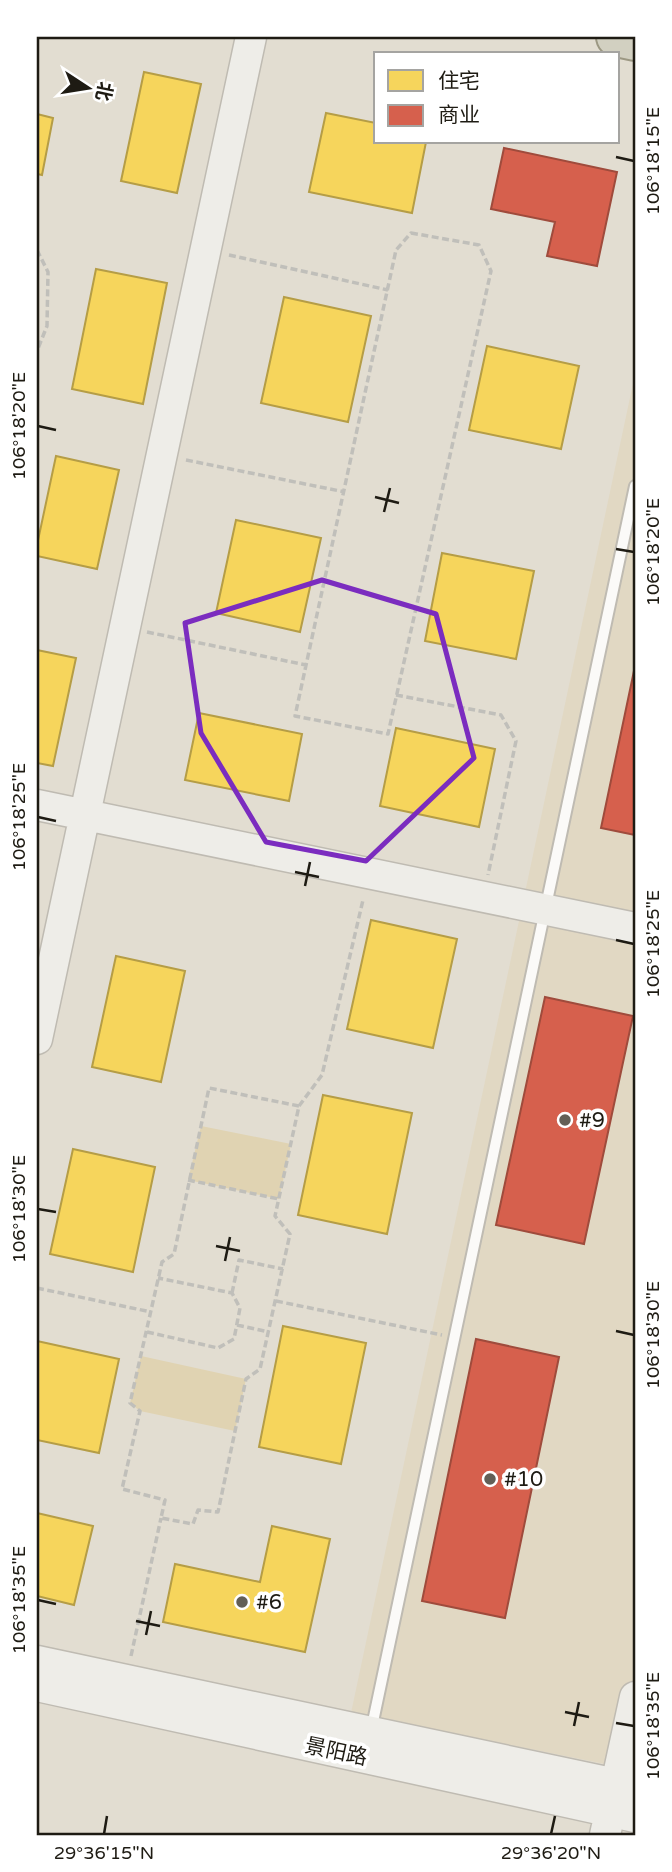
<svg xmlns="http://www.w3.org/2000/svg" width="672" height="1872" font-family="'Varela Round','Noto Sans SC',sans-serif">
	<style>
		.built { fill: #e1d8c3 }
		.green { fill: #e0d3b2 }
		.homes { fill: #f6d55c; stroke: #b59d46; stroke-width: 2 }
		.shops { fill: #d6604d; stroke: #9f4b3c; stroke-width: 2 }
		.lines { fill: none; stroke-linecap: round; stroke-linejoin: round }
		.lane-casing { stroke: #bfbbb2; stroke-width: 14 }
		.secondary-casing { stroke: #bfbbb2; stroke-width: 33 }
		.highway-casing { stroke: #9c9883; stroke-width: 42 }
		.path { stroke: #c0bfba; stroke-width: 3.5; stroke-dasharray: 7 3.5; stroke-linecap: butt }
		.lane { stroke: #fbfaf8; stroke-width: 10 }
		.secondary { stroke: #eeede8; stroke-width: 30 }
		.highway { stroke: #d2d0c1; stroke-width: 38 }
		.marked { fill: none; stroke: #7b2cbf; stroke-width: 5; stroke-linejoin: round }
		.ticks { fill: none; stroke: #1e1b13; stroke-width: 2.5 }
		.poi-dot { fill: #635f56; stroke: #fff; stroke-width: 2.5 }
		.labels { text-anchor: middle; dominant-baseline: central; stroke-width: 7; stroke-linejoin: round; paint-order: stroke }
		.poi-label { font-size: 21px; fill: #1e1b13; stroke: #fff; text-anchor: start }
		.street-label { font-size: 21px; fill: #1e1b13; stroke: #fff }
		.neatline { fill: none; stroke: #1e1b13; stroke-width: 2.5 }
		.ticks-label { font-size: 18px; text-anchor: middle; fill: #1e1b13 }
	</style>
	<rect width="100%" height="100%" fill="#e2ddd1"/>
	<path class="built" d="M635 374V1770L351 1713Z"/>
	<path class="green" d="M201 1126 291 1144 279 1199 188 1180Z
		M141 1356 246 1379 235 1431 140 1411 130 1403Z"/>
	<path class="homes" d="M144 72 201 84 177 193 121 181Z
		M326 113 376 123V142H426L412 213 309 192Z
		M37 114 53 118 42 175 37 174Z
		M96 269 167 283 143 404 72 389Z
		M284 297 371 316 348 422 261 403Z
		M487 346 579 366 561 449 469 430Z
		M56 456 119 470 97 569 37 556V545Z
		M236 520 321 538 300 632 216 613Z
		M442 553 534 571 516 659 425 641Z
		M37 650 76 658 53 766 37 763Z
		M199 713 302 734 289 801 185 780Z
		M396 728 495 749 479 827 380 806Z
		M371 920 457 939 433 1048 347 1029Z
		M116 956 185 971 161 1082 92 1067Z
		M323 1095 412 1113 387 1234 298 1215Z
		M73 1149 155 1167 133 1272 50 1254Z
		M283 1326 366 1343 341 1464 259 1447Z
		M37 1341 119 1359 99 1453 37 1440Z
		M37 1513 93 1526 74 1605 37 1596Z
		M272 1526 330 1539 305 1652 163 1622 175 1564 260 1582Z"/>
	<path class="shops" d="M504 148 617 172 597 266 547 256 555 222 491 209Z
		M635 666V835L601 828Z
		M545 997 633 1016 584 1244 496 1225Z
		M476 1339 559 1357 505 1618 422 1601Z"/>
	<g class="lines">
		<g class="lane-casing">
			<path id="lane" d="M371 1731 635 486"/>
		</g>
		<g class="secondary-casing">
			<path id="secondary" d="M37 805 635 928
				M37 1039 251 37
				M37 1661 635 1788
				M37 1686 635 1817
				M605 1835 635 1697"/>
		</g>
		<g class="highway-casing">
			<path id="highway" d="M616 37 635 41"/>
		</g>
		<path class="path" d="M411 233 479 245 491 271 388 734 295 716 396 250Z
			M37 250 48 272 47 326 37 351
			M229 255 388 290
			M186 460 345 492
			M147 632 306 665
			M396 695 501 715 516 741 488 875
			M299 1106 209 1088 174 1254 162 1262 130 1403 140 1411 122 1489 165 1500 161 1518 193 1524 198 1510 218 1512 246 1379 260 1369 290 1234 275 1216 299 1106 322 1075 363 900
			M188 1180 279 1199
			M37 1288 151 1312
			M232 1293 239 1260 283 1269
			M276 1301 442 1335
			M237 1325 269 1332
			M147 1332 218 1348 234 1339 240 1308 232 1293 158 1278
			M131 1656 161 1518"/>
		<use href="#lane" class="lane"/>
		<use href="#secondary" class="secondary"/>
		<use href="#highway" class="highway"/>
	</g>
	<path class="marked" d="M322 580 436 614 474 758 366 861 266 842 201 733 185 623Z"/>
	<path class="ticks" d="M616 157 634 161M38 426 56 430M375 497 399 503M384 512 390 488M616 549 634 552M38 817 56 821M295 872 319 877M305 886 310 862M616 940 634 944M38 1209 56 1212M216 1246 240 1251M225 1261 230 1237M616 1331 634 1335M38 1600 56 1604M136 1621 160 1626M146 1635 151 1611M565 1712 589 1717M616 1723 634 1726M574 1726 579 1702M104 1834 107 1816M551 1834 555 1816"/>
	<g class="poi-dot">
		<circle cx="565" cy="1120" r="7"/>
		<circle cx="490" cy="1479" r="7"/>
		<circle cx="242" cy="1602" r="7"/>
	</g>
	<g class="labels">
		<g class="poi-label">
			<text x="579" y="1120">#9</text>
			<text x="504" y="1479">#10</text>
			<text x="256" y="1602">#6</text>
		</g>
		<g class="street-label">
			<text transform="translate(336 1752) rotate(12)">景阳路</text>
		</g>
	</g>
	<rect width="672" height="1872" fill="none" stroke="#ffffff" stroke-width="77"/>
	<rect x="374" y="52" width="245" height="91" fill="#ffffff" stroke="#a5a4a1" stroke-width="2"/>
	<rect x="388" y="70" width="35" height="21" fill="#f6d55c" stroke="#a5a4a1" stroke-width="2"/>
	<text x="438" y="88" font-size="21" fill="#1e1b13">住宅</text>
	<rect x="388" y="105" width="35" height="21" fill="#d6604d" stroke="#a5a4a1" stroke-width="2"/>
	<text x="438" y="122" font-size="21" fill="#1e1b13">商业</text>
	<g transform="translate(88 88) rotate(102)" stroke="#ffffff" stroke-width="5" paint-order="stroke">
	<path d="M0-5L12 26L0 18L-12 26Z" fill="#1e1b13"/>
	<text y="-10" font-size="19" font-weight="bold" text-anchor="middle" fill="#1e1b13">北</text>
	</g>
	<rect x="38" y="38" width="596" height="1796" class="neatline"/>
	<g class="ticks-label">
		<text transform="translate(653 161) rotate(-90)" y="6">106°18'15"E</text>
		<text transform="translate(19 426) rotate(-90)" y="6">106°18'20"E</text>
		<text transform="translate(653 552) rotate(-90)" y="6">106°18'20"E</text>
		<text transform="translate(19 817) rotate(-90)" y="6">106°18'25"E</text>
		<text transform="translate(653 944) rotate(-90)" y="6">106°18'25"E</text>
		<text transform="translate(19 1209) rotate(-90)" y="6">106°18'30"E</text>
		<text transform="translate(653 1335) rotate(-90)" y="6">106°18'30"E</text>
		<text transform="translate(19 1600) rotate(-90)" y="6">106°18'35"E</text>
		<text transform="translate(653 1726) rotate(-90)" y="6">106°18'35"E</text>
		<text x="104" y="1859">29°36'15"N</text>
		<text x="551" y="1859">29°36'20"N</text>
	</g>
</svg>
